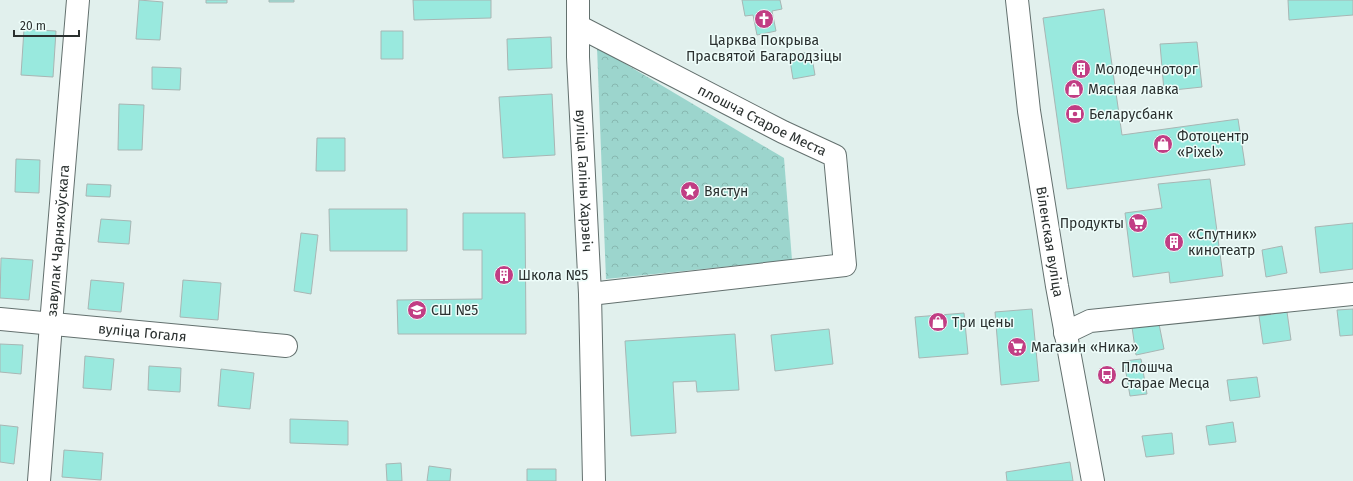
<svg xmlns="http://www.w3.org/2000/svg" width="1353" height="481" font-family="'Fira Sans',sans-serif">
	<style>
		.park { fill: url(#park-crowns) }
		.building { fill: #99e9de; stroke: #a8b6b4 }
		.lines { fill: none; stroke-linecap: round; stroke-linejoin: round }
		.minor-casing { stroke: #63706e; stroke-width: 24 }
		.major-casing { stroke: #63706e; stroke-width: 24 }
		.minor { stroke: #fff; stroke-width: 22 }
		.major { stroke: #fff; stroke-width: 22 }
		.labels { text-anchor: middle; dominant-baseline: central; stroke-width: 3; stroke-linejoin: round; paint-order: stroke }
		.poi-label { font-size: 14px; fill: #2a302f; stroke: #eefdfa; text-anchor: start }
		.street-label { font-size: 14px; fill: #2a302f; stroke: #eefdfa }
	</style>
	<defs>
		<pattern id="park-crowns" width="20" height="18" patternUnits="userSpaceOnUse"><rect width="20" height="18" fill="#9cd5cd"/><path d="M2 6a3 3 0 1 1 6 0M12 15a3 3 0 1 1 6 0" fill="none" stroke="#87b7b0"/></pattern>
	</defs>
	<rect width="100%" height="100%" fill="#e1f0ed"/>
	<path class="park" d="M597 47 784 158 792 260 606 279Z"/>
	<path class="building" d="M139 0 163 2 160 40 136 39Z
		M206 0H227V3H206Z
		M269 0H294V2H269Z
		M413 0H491V18L414 20Z
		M742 0H780L782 9 772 11 776 31 757 35 753 15 745 16Z
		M1288 0H1353V15L1289 20Z
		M1104 9 1122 135 1238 119 1245 165 1067 189 1043 18Z
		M24 29 56 31 53 77 21 75Z
		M381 31H403V59H381Z
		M551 37 552 68 508 70 507 39Z
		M1197 42 1202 87 1164 91 1160 44Z
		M811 52 815 75 793 79 789 55Z
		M152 67 181 68 180 90 152 89Z
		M552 94 555 155 503 158 499 97Z
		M119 104 144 105 142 150H118Z
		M317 138H345V171H316Z
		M16 159 40 160 39 193 15 192Z
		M1210 179 1223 276 1170 283 1169 272 1133 277 1125 213 1162 208 1158 184Z
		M87 184 111 185 110 197 86 196Z
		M329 209H407V251H330Z
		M463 213H525L526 334H398L397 300 482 299V250H463Z
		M101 219 131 221 129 244 98 242Z
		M1353 223V269L1320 273 1315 227Z
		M301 233 318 235 311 294 294 291Z
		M1282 246 1287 273 1266 277 1262 250Z
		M1 258 33 260 29 300 0 298Z
		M91 280 124 283 121 312 88 309Z
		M183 280 221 283 218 320 180 317Z
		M1032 309 1039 381 1001 385 995 312Z
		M1353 309V335L1340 336 1337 310Z
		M1287 312 1291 340 1263 344 1259 316Z
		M964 313 968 354 919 358 915 317Z
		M1159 324 1164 349 1136 355 1132 327Z
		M829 329 833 364 775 371 771 335Z
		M735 334 739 390 697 392 696 381 673 382 676 433 631 436 625 341Z
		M0 344 23 345 21 374 0 372Z
		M85 356 114 359 111 390 83 388Z
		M1141 359 1147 394 1130 396 1124 361Z
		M149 366 181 368 180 392 148 390Z
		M221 369 254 373 250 409 218 406Z
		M1257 377 1260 397 1230 401 1227 380Z
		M290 419 348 421V445L290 443Z
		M1233 422 1236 442 1209 445 1206 426Z
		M0 425 18 427 14 464 0 462Z
		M1172 433 1174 454 1146 457 1142 436Z
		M64 450 103 453 101 480 62 477Z
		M1070 462 1073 481H1007L1006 472Z
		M401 463 402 481H387L386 464Z
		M429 466 451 469 450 481H427Z
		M527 469H556V481H527Z"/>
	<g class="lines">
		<g class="minor-casing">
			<g id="minor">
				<path id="s1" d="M578 0V57L590 294 594 481"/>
				<path id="s2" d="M578 26 783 132 835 156 845 265 590 294"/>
				<path id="s3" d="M0 319 286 346"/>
				<path d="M1065 333 1090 321 1353 294"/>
				<path id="s4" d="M39 481 51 324 78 0"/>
			</g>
		</g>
		<g class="major-casing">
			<g id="major">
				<path id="s5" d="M1017 0 1029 111 1057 286 1093 481"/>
			</g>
		</g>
		<use href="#minor" class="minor"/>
		<use href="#major" class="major"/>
	</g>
	<defs>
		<g id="church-disc" transform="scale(1)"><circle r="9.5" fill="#c13e84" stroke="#eefdfa"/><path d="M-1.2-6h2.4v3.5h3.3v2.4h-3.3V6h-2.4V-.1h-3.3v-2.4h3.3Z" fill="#fff"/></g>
		<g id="building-disc" transform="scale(1)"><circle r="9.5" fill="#c13e84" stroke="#eefdfa"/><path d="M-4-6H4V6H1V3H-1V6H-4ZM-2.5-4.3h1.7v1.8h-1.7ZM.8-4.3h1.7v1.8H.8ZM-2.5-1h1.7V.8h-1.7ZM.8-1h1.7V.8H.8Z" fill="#fff"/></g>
		<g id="shop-disc" transform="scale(1)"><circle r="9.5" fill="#c13e84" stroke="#eefdfa"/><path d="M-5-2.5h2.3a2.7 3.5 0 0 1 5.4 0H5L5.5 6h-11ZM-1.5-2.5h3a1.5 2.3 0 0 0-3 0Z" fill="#fff"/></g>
		<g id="bank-disc" transform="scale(1)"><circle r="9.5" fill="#c13e84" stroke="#eefdfa"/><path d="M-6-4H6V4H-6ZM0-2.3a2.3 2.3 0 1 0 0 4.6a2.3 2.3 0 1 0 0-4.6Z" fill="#fff"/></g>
		<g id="sight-disc" transform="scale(1)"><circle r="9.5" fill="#c13e84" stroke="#eefdfa"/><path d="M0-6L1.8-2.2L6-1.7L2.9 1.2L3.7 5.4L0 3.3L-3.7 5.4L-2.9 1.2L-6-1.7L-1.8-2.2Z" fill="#fff"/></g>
		<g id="supermarket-disc" transform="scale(1)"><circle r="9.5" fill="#c13e84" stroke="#eefdfa"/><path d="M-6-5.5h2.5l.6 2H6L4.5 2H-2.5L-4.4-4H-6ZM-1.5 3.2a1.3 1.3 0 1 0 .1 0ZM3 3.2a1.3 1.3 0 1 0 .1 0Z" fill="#fff"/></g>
		<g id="school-disc" transform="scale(1)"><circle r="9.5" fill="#c13e84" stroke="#eefdfa"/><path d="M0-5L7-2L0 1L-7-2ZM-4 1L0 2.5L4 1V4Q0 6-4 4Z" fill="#fff"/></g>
		<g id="bus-disc" transform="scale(1)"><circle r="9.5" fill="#c13e84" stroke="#eefdfa"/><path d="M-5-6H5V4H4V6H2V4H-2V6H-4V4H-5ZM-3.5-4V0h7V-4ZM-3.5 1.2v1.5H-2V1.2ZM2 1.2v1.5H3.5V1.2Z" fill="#fff"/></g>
	</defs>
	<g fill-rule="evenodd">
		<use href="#church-disc" x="764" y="19"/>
		<use href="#building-disc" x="1081" y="69"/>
		<use href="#shop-disc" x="1074" y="89"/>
		<use href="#bank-disc" x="1075" y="114"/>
		<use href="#shop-disc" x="1163" y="144"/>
		<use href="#sight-disc" x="690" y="191"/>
		<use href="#supermarket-disc" x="1138" y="223"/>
		<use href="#building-disc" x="1174" y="242"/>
		<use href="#building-disc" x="504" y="275"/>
		<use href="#school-disc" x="417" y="310"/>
		<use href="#shop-disc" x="938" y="322"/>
		<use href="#supermarket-disc" x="1017" y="347"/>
		<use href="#bus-disc" x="1107" y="375"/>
	</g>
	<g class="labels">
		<g class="poi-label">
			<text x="764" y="40" text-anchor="middle">Царква Покрыва<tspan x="764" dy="16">Прасвятой Багародзіцы</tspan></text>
			<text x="1095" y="69">Молодечноторг</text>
			<text x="1088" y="89">Мясная лавка</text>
			<text x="1089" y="114">Беларусбанк</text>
			<text x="1177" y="136">Фотоцентр<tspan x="1177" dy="16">«Pixel»</tspan></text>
			<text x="704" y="191">Вястун</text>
			<text x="1124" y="223" text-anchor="end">Продукты</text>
			<text x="1188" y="234">«Спутник»<tspan x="1188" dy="16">кинотеатр</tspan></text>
			<text x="518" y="275">Школа №5</text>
			<text x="431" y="310">СШ №5</text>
			<text x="952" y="322">Три цены</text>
			<text x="1031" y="347">Магазин «Ника»</text>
			<text x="1121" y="367">Плошча<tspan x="1121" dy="16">Старае Месца</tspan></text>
		</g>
		<g class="street-label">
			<text stroke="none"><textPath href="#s2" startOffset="207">плошча Старое Места</textPath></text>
			<text stroke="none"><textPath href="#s1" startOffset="181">вуліца Галіны Харэвіч</textPath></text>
			<text stroke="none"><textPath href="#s4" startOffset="241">завулак Чарняхоўскага</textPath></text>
			<text stroke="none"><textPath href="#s5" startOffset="244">Віленская вуліца</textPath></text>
			<text stroke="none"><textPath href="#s3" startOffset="143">вуліца Гогаля</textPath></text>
		</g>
	</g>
	<path d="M14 30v6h65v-6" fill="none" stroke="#2a302f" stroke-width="2"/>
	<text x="20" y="30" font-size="12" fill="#2a302f" stroke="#eefdfa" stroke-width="3" paint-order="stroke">20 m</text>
</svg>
